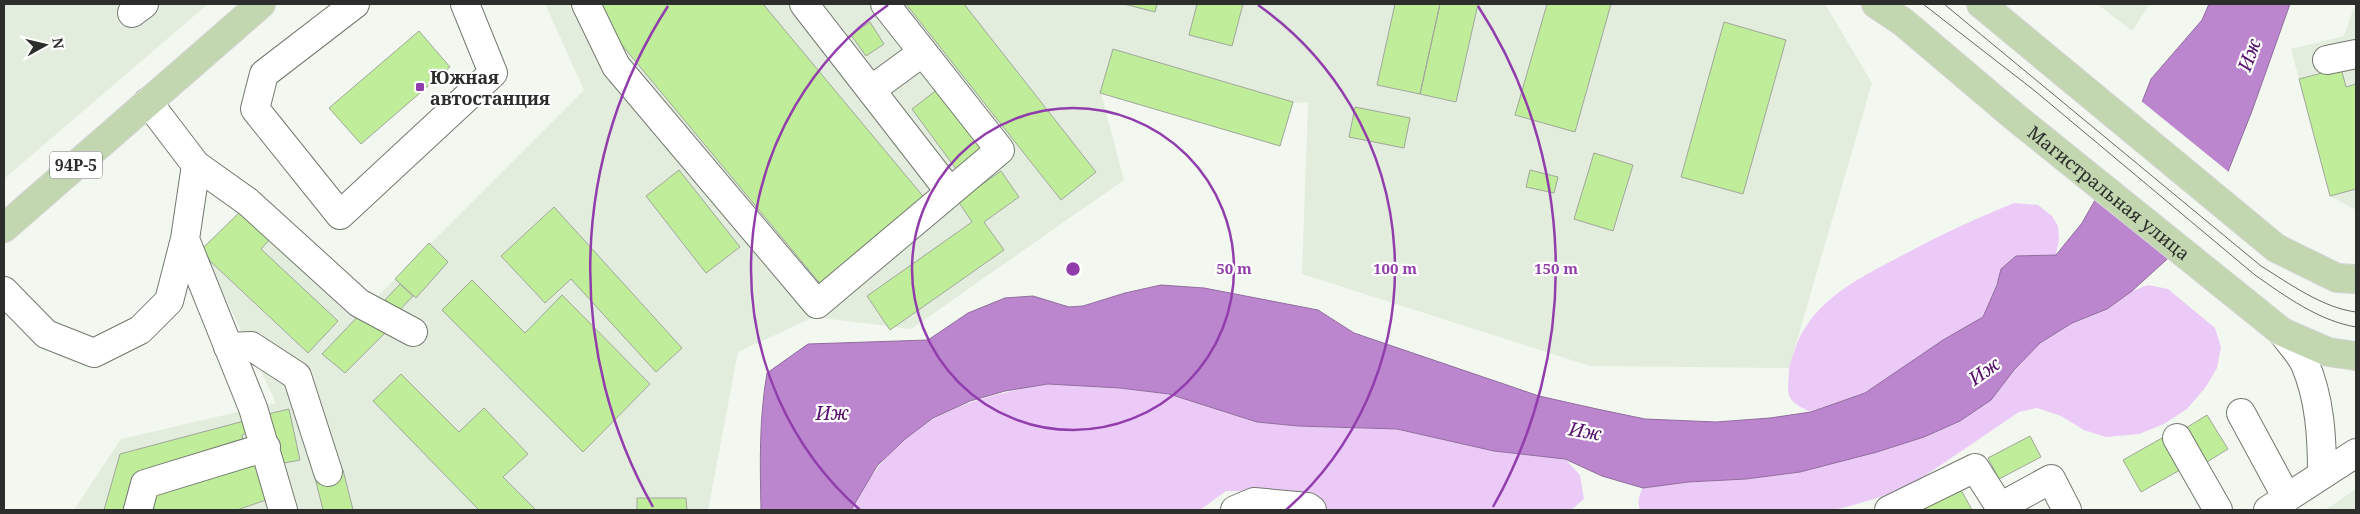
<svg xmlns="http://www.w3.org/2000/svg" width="2360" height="514" font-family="'Noto Serif',serif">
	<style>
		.built { fill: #e3eddd }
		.green { fill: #eccaf8 }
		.water { fill: #bc86cf; stroke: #916c9e }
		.pier { fill: #f2f8ef }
		.building { fill: #bfed99; stroke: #a1a69d }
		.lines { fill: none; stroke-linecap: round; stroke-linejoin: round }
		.minor-casing { stroke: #747970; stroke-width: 30 }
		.major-casing { stroke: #d5d5d5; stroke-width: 30 }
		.minor { stroke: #fff; stroke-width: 28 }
		.major { stroke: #c2d6b0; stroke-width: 28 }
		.tram { stroke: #666964; stroke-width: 1 }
		.ring { fill: none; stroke: #913eac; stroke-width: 2.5 }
		.poi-dot { fill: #913eac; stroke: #fff; stroke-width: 2 }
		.labels { text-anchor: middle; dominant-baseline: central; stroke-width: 4.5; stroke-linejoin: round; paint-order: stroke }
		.shield { fill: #fff; stroke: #6b6d6b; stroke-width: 1 }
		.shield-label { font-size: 16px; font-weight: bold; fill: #2c2e2b }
		.poi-label { font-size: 18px; font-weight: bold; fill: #2c2e2b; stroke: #fff; text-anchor: start }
		.street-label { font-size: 18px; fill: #2c2e2b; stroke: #fff }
		.water-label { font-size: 19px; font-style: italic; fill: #57126b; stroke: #fff }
		.centre { fill: #913eac; stroke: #fff; stroke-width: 2.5 }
		.ring-label { font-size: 15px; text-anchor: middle; font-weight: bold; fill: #913eac; stroke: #fff; stroke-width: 4.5; stroke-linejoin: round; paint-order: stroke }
	</style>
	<rect width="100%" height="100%" fill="#f2f8ef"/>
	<path class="built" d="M4 4H208L4 179Z
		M545 4H1825L1872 83 1789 368 1590 366 1302 274 1308 102 1293 103 1280 146 1101 93 1124 180 911 329 814 317 738 352 708 510H74L121 439 276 403 202 249 242 210 362 312 584 90Z
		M2097 4H2150L2132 31Z
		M2355 4H2356V210L2330 196 2291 49 2344 36Z
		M2356 489V510H2325Z"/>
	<path class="green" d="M2014 203 2038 205 2052 216 2058 226 2059 239 2056 255 2016 256 2001 269 1997 285 1983 317 1943 340 1865 393 1811 412C1786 400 1787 398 1789 371 1789 364 1793 356 1795 349 1812 299 1863 276 1907 253 1942 234 1977 218 2014 203Z
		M2148 285 2168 289 2215 328 2221 347 2217 368 2205 388 2187 409 2164 424 2139 434 2106 437 2084 430 2061 416 2037 408 2019 412 1904 490 1843 508 1826 510H1640C1637 503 1639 494 1643 488L1688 482 1746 479 1800 472 1877 452 1924 437 1960 421 2040 343 2072 323 2107 309 2132 291Z
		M1048 384 1120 388 1169 394 1257 422 1298 426 1397 429 1494 451 1565 459 1580 475 1584 499 1571 510H1328L1310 492 1226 491 1200 510H851C898 422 954 400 1048 384Z"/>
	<path class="water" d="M2209 4H2290L2252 111 2208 222 2132 291 2107 309 2072 323 2040 343 2014 370 1991 400 1960 421 1924 437 1877 452 1800 472 1746 479 1688 482 1643 488 1602 476 1565 459 1494 451 1397 429 1298 426 1257 422 1169 394 1120 388 1048 384 1005 391 970 401 933 418 905 439 877 466 851 510H761C760 464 759 419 767 373L808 344 928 340 968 313 1005 298 1033 296 1069 307 1083 306 1125 293 1161 285 1204 288 1318 310 1354 333 1539 396 1597 409 1645 419 1716 422 1770 418 1811 412 1865 393 1943 340 1983 317 1997 285 2001 269 2016 256 2056 255 2082 223 2123 151 2151 79 2202 20Z"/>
	<path class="pier" d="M2140 100 2230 173 2210 223 2170 260 2093 199 2121 150Z"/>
	<path class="building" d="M598 4H763L927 201 823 287 592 9Z
		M906 4H964L1096 172 1061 200Z
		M1124 4H1157L1155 12Z
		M1197 4H1243L1232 46 1189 35Z
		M1395 4H1440L1420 94 1377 85Z
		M1440 4H1478L1456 102 1420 94Z
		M1547 4H1611L1575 132 1515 115Z
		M870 22 884 44 866 56 851 35Z
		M1724 22 1786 40 1743 194 1681 177Z
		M419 31 450 67 361 144 329 108Z
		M1113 49 1293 102 1280 146 1100 93Z
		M2341 68 2346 87 2356 84V189L2330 196 2299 79Z
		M938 89 983 149 956 169 912 109Z
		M1355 107 1410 118 1404 148 1349 137Z
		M1594 153 1633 165 1613 231 1574 219Z
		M679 170 740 247 706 273 646 196Z
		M1530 170 1558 177 1554 193 1526 187Z
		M1001 171 1019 197 984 222 1004 250 890 330 867 296 972 222 958 201Z
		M554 207 682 348 656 372 571 279 545 303 501 256Z
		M242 210 271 238 261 249 338 321 308 353 211 262 202 249Z
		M429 243 448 262 416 298 395 279Z
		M472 280 525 333 562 295 650 384 583 452 442 310Z
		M400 284 413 296 398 312 385 300Z
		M362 312 386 332 345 373 322 354Z
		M401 374 459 432 484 408 528 454 503 477 536 510H479L373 401Z
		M289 409 300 460 279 464 268 414Z
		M2207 415 2228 449 2202 465 2181 431Z
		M244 421 247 433 242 435 244 445 132 477 123 510H104L120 454Z
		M2030 436 2041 457 1999 479 1988 458Z
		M2162 438 2180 470 2141 492 2123 460Z
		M263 457 272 498 237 510H147L151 489Z
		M343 470 353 510H323L314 474Z
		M1960 488 1972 510H1920Z
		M637 498H686L687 510H637Z"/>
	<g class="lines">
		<g class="minor-casing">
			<path id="minor" d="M355 4 264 74 255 109 340 215 493 73 465 4
				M586 4 616 66 817 304 1000 150 885 4
				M804 4 950 192
				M132 13 144 4
				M2327 60 2356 54
				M871 90 923 52
				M148 102 196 165 185 239 253 408 283 510
				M196 165 248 202 359 303 413 332
				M4 291 46 334 94 353 140 330 169 301 185 239
				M2282 332C2289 342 2300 353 2305 364 2320 399 2322 437 2322 474
				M228 347 251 346 297 376 328 472
				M2241 413 2287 498
				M2177 438 2218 510
				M138 510 145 484 266 447
				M1235 510 1254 502 1308 507 1312 510
				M1889 510 1975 468 2000 507 2051 479 2067 510
				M2268 510 2356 453"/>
		</g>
		<g class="major-casing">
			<g id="major">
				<path id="s1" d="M1876 4 1903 22 2015 117 2282 332 2328 352 2356 356"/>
				<path d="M1981 4 2276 248 2337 278 2356 279"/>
				<path d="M4 228 261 4"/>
			</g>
		</g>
		<use href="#minor" class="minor"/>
		<use href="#major" class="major"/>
		<path class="tram" d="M1923 4 2035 91 2255 275C2285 296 2319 321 2356 327
			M1944 4 2261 266C2290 284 2323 308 2356 312"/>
	</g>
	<g class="ring">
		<circle cx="1073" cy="269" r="161"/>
		<path d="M860 510A322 322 0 0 1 888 5M1258 5A322 322 0 0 1 1286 510"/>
		<path d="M653 507A483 483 0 0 1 668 6M1478 6A483 483 0 0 1 1493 507"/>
	</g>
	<rect class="poi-dot" x="415" y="82" width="10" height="10" rx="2.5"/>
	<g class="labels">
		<rect class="shield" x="50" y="151.5" width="52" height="27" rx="4"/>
		<g class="shield-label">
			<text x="76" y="165">94Р-5</text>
		</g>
		<g class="poi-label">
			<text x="430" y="77">Южная<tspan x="430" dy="21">автостанция</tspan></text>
		</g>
		<g class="street-label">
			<text stroke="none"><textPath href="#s1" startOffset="300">Магистральная улица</textPath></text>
		</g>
		<g class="water-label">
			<text transform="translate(2249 55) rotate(-70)">Иж</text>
			<text transform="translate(1984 371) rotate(-35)">Иж</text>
			<text x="832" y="413">Иж</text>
			<text transform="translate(1585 431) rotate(10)">Иж</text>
		</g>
	</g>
	<circle cx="1073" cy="269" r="8" class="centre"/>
	<g class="ring-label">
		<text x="1234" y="274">50 m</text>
		<text x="1395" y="274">100 m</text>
		<text x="1556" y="274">150 m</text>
	</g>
	<rect width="2360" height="514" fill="none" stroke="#2c2e2b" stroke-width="10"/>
	<g transform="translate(45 45) rotate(82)" stroke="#ffffff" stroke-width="4" paint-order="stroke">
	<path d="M0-4L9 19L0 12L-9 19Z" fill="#2c2e2b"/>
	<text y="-8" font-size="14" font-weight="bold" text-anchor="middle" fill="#2c2e2b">N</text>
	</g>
</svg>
